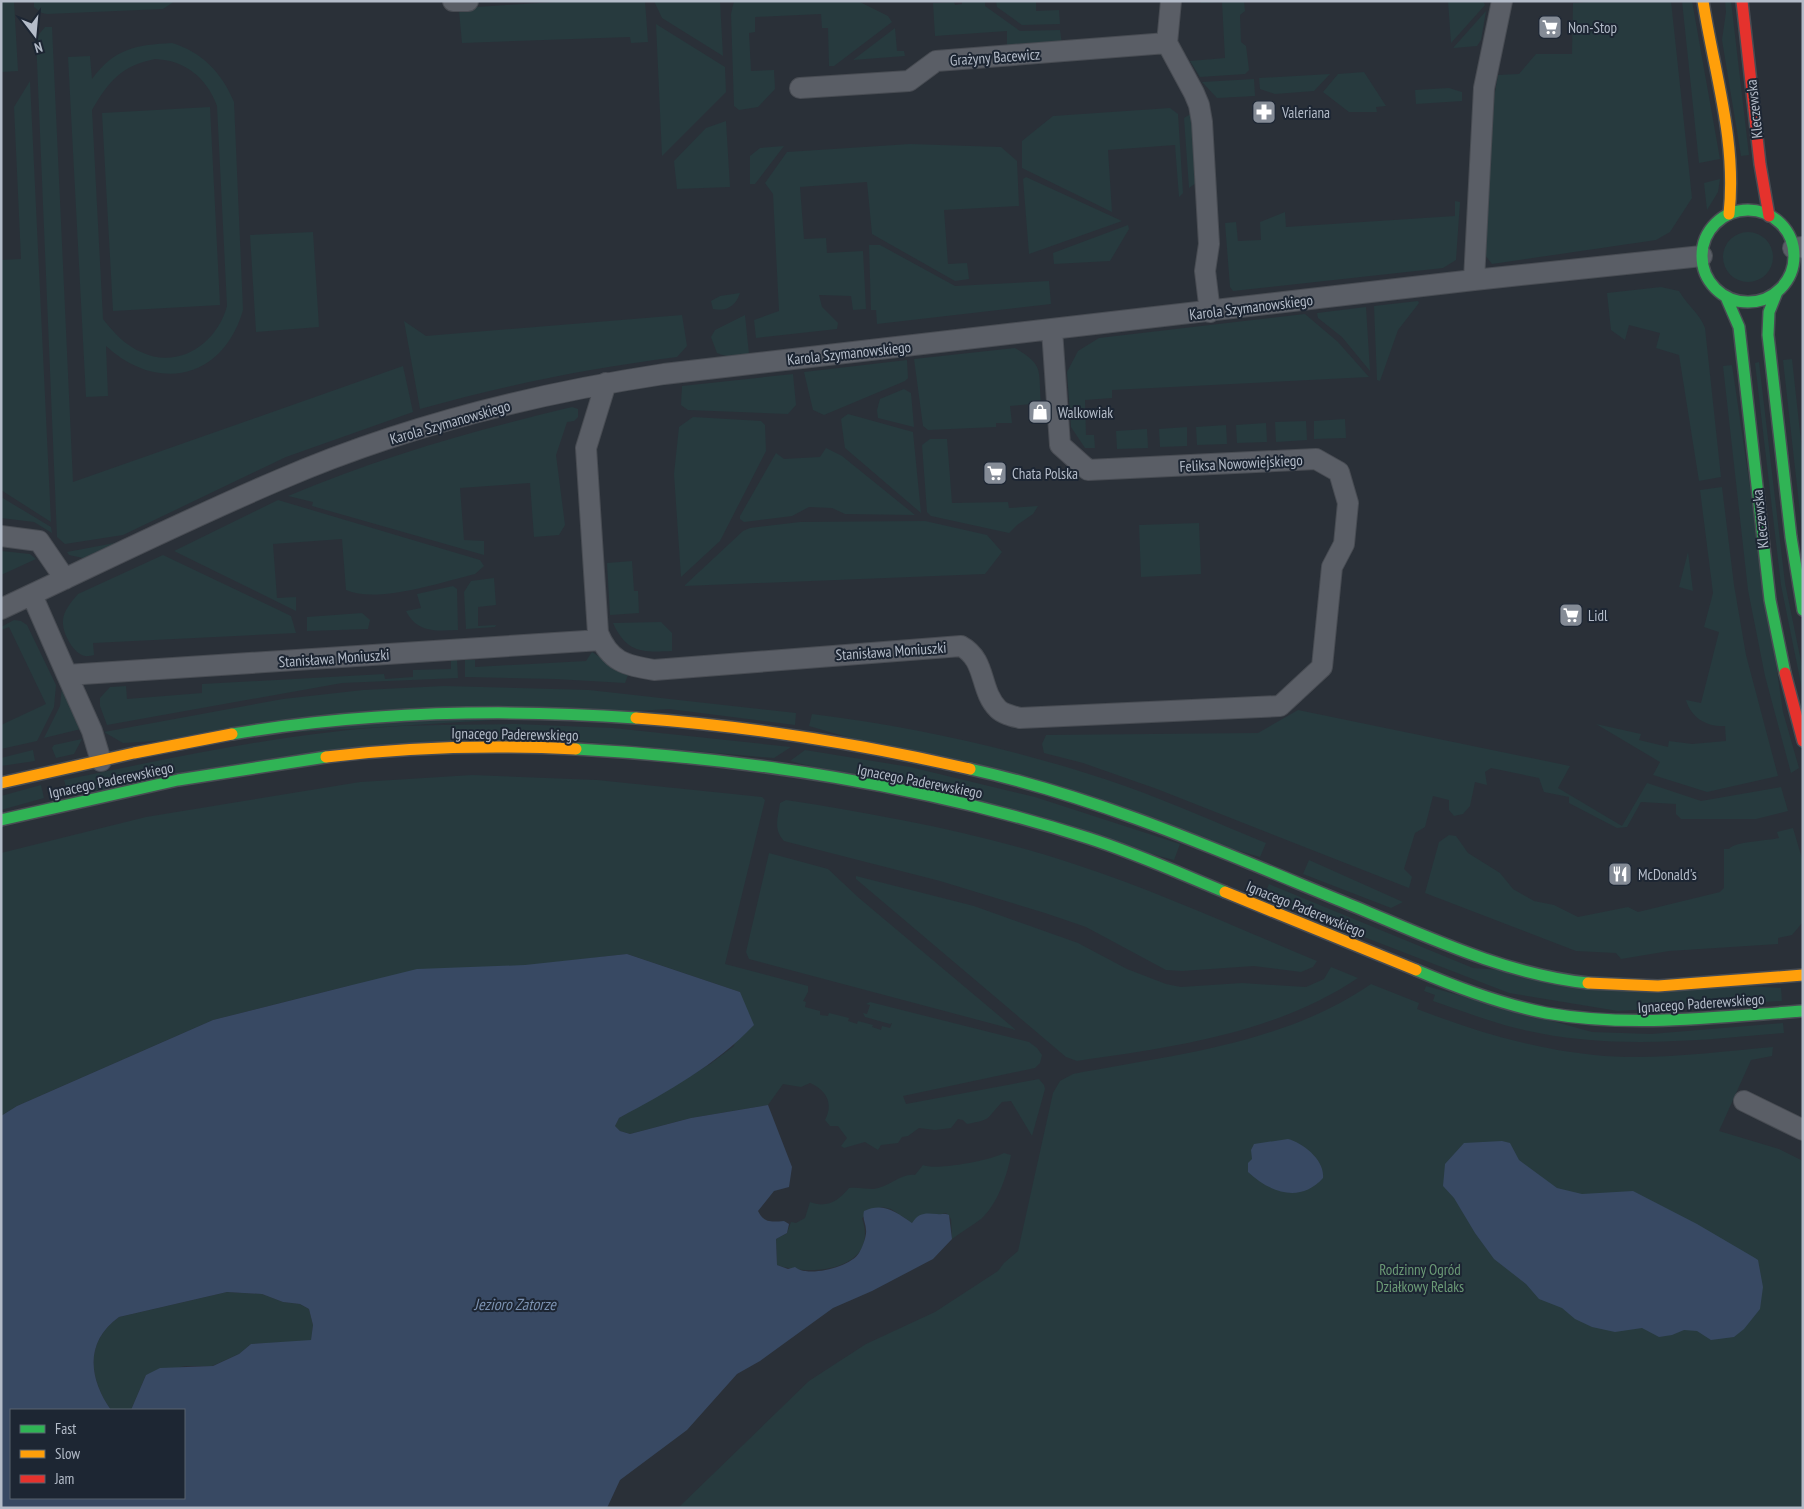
<svg xmlns="http://www.w3.org/2000/svg" width="1804" height="1509" font-family="'PT Sans Narrow',sans-serif">
	<style>
		.green { fill: #273a3e; fill-rule: evenodd }
		.water { fill: #384963; fill-rule: evenodd }
		.lines { fill: none; stroke-linecap: round; stroke-linejoin: round }
		.street-casing { stroke: #484c53; stroke-width: 22 }
		.fast-casing { stroke: #484c53; stroke-width: 14 }
		.slow-casing { stroke: #484c53; stroke-width: 14 }
		.jam-casing { stroke: #484c53; stroke-width: 14 }
		.street { stroke: #5a5e66; stroke-width: 20 }
		.fast { stroke: #30b455; stroke-width: 11 }
		.slow { stroke: #ff9f0a; stroke-width: 11 }
		.jam { stroke: #e5322d; stroke-width: 11 }
		.labels { text-anchor: middle; dominant-baseline: central; stroke-width: 4; stroke-linejoin: round; paint-order: stroke }
		.poi-label { font-size: 15px; fill: #b4bcc9; stroke: #1d2633; text-anchor: start }
		.street-label { font-size: 15px; fill: #b4bcc9; stroke: #1d2633 }
		.park-label { font-size: 15px; fill: #6b9a76; stroke: #1d2633 }
		.water-label { font-size: 16px; font-style: italic; fill: #7c92b1; stroke: #1d2633 }
	</style>
	<rect width="100%" height="100%" fill="#2a3038"/>
	<path class="green" d="M1 1H14L18 71 1 72Z
		M34 1H175L163 9 47 14 42 13 34 7Z
		M570 1H645L648 42 631 43 630 37 462 43 459 11 461 8Z
		M654 1H720L723 56 662 18Z
		M734 1H858L888 16 892 22 834 66H829L828 28H822L821 14 755 17V32L749 33 751 71 774 70 775 89 758 107 739 110 734 106 731 14Z
		M962 1H985V6L1020 31 1060 30 1062 44 1007 46V31L935 36 933 3 954 2 955 5 962 4Z
		M996 1H1036V11L1059 10 1060 24 1022 25 997 7Z
		M1201 1H1244L1245 11 1240 15 1241 42 1246 46 1249 70 1245 74 1200 77 1190 61 1225 58 1222 2 1201 3Z
		M1448 1H1483L1485 5 1451 43Z
		M1602 1H1671L1692 198 1670 232 1656 240 1492 264 1485 255 1492 109 1498 75 1519 74 1536 54H1572L1573 3Z
		M1682 1H1692L1720 159 1699 163Z
		M1725 1H1731L1749 155 1741 156 1722 40 1726 12Z
		M1486 11 1481 40 1477 46 1453 48Z
		M656 24 725 67 726 92 662 156Z
		M45 27H52L73 482 403 366 413 412 286 457 123 535 65 544 57 537 36 38Z
		M895 28 897 51H904L905 56 853 60Z
		M172 43C202 52 222 73 234 102L243 310C223 380 157 393 106 346L108 396 86 397 68 57 90 56 92 79C115 48 136 45 172 43ZM155 59C185 60 207 78 217 106L227 306C217 344 178 370 141 352 125 345 114 333 103 319L92 110C109 81 121 66 155 59Z
		M1364 72 1386 106 1376 107 1377 112H1349L1323 92 1338 74Z
		M1330 74 1314 91 1275 94 1260 89 1259 78Z
		M1254 79 1255 96 1217 98 1202 82Z
		M30 81 51 522 1 490V260L21 259 14 107Z
		M1449 88 1462 92V101L1416 104 1415 90Z
		M210 107 220 305 113 311 102 113Z
		M1170 108 1178 114 1183 193 1179 197 1175 145 1108 150 1112 212 1022 168V141L1053 116Z
		M1194 112 1199 181 1189 188 1184 118Z
		M726 121 730 187 677 189 674 161 706 128Z
		M910 144 1001 147 1017 161 1019 206 944 210 948 264 967 263 969 279 955 281 872 234 867 182 800 187 804 239 826 238 827 253 863 251 866 309 853 310 851 296 819 295 822 307 838 323 837 329 756 338 754 320 779 311 773 194 765 183 787 152Z
		M784 146 755 184H750V156L760 148Z
		M1026 177 1122 221 1029 254 1023 179Z
		M1720 179 1718 192 1707 210 1704 183Z
		M1455 201 1460 202 1456 260 1443 268 1233 291 1230 287 1225 223 1236 222 1238 241 1261 240 1260 222 1285 212 1286 227 1455 216Z
		M1128 225 1129 229 1110 261 1054 264 1053 253Z
		M1723 257a25 25 0 1 1 50 0a25 25 0 1 1-50 0Z
		M313 232 319 327 256 332 250 235Z
		M869 245H880L955 286 1049 281 1051 304 877 324 876 310H871Z
		M1661 287 1679 291C1687 305 1700 314 1705 328L1721 477 1699 481 1679 355 1656 348 1660 333 1629 325 1625 340 1611 330 1607 293Z
		M740 293C736 306 726 312 713 309L711 301 720 296Z
		M1418 301 1419 303 1398 330 1380 381 1377 380 1374 306Z
		M1366 307 1370 371 1342 337 1318 318 1317 313Z
		M1305 314 1338 342 1369 377 1112 390V398L1085 400 1086 435H1094L1095 448H1085L1071 427 1067 372 1078 351 1099 338Z
		M682 315 687 346 677 357C590 368 505 385 420 409L404 321 426 336Z
		M745 315 749 354C738 356 728 358 717 353L711 337 715 330Z
		M1015 348C1045 366 1038 370 1041 403L1010 406 1012 423H996V427L928 430 923 426 914 359Z
		M1792 359 1803 460V540L1783 360Z
		M907 360 908 378 905 381 824 415 813 410 804 372Z
		M1759 362 1785 583 1803 671V694L1781 585 1755 363Z
		M1732 365 1783 712 1799 768 1791 773 1765 676 1748 590 1723 366Z
		M793 374 796 405 788 414 688 410 681 405 682 386Z
		M904 389 911 393 914 427 878 418 877 410 880 399Z
		M572 407 578 409V417L574 421 567 422 556 455 565 525 559 535 534 537 530 483 460 488 464 540 484 541V555L312 506 313 502 288 496C380 457 475 430 572 407Z
		M848 414 913 432 921 513 845 448 841 419Z
		M693 417 761 421 765 425 766 451 720 541 681 577 674 474 679 427Z
		M1345 419 1346 438 1314 439V421Z
		M1306 421 1307 440 1276 442 1275 422Z
		M1266 423 1267 442 1237 443 1236 425Z
		M1226 425 1227 444 1197 445 1196 427Z
		M1187 427V446L1160 447 1159 429Z
		M1147 429 1148 448 1117 449 1116 431Z
		M930 439H947L952 503 1008 502 1009 508 1038 506 1033 514 1017 525 1009 533 931 516 927 512 922 445Z
		M826 448 842 456 915 515 845 514 832 508 809 507 792 516 744 522 740 519V516L776 453 784 459 820 457Z
		M1722 487 1734 585 1746 655 1778 776 1707 792 1653 775 1660 762 1596 724 1641 734 1639 740 1668 747 1669 741 1692 744 1726 741 1725 726C1707 727 1691 718 1686 700L1701 703 1719 632 1704 627 1713 593 1700 490Z
		M1 497 51 527 52 533 34 522 1 518Z
		M278 500 480 560 484 566 475 574C442 582 377 604 346 590L342 539 273 544 277 598 296 597V611L174 551Z
		M925 521 987 535 1002 552 985 574 684 586 743 531 750 528 800 522Z
		M1199 523 1201 574 1141 577 1139 525Z
		M120 542 83 558 69 555 67 552Z
		M1 551 30 554 36 559 1 575Z
		M1688 552 1693 591 1679 587Z
		M163 555 291 616 296 633 93 643 94 655C90 656 85 657 82 655 72 651 62 632 63 621 63 611 72 601 78 594Z
		M632 561 634 591H638L639 613 610 615 607 563Z
		M494 578 496 605 478 607V626L496 625 495 627 466 629 464 592 471 581Z
		M453 586 457 589 458 630C436 631 417 633 406 611L421 608 417 594Z
		M362 613 370 620 368 629 307 631V617Z
		M14 620 21 621 27 625 56 685 54 707 37 741 1 749V725L46 704 9 627 1 630V627Z
		M661 622 672 633V651C643 652 627 654 613 623Z
		M592 652 628 675 625 683 555 679 465 677V660H475V667L586 661Z
		M451 660H457L458 678 342 683 107 725 100 706V698L110 687 126 686 127 699 202 693V684L384 674 385 679 413 677V670L451 669Z
		M444 686 589 690 796 713 795 725 669 709 123 743 104 732 283 699 363 690Z
		M62 687 81 729 44 738 60 706Z
		M1298 710 1570 766 1558 788 1622 826 1647 783 1701 801 1781 787 1788 811 1756 819H1681L1676 814V804L1641 802 1627 827 1617 828 1569 803V797L1544 792 1539 778 1491 768 1485 772 1487 785 1475 782 1470 806 1463 814 1454 816 1449 810V800L1433 796 1425 827 1415 833 1404 869 1412 877 1409 888 1157 789 1083 763 1044 753 1042 744 1046 735 1258 733Z
		M812 714C918 727 1024 751 1125 786 1173 803 1219 824 1266 843L1260 857 809 726Z
		M516 724 613 728 791 747 774 758 541 738 68 794 64 780C176 757 288 732 402 726 440 724 478 725 516 724Z
		M82 739 74 754 56 758 52 748 54 745Z
		M33 750 35 761 1 766V758Z
		M805 750 910 767 1035 797 1180 844 1174 860 790 761Z
		M472 775 597 780 762 797 765 800 725 964 808 986V992L803 1001 806 1002 805 1007 820 1011V1015L828 1016 829 1013 849 1018 848 1021 857 1024 858 1021 873 1025 872 1027 881 1030 882 1026 890 1028 892 1023 890 1024 865 1017 863 1013 867 1014 870 1005 866 1004 870 1002 1029 1042 1037 1048 1042 1055 1040 1063 1035 1068 903 1096 906 1104 1039 1079 1044 1085 1045 1089 1032 1136 1011 1101 1002 1102C985 1120 993 1119 967 1124L963 1120 958 1119 951 1128 935 1130 919 1128 908 1136 902 1137 898 1143 881 1145 878 1150 865 1142 844 1148 841 1146 847 1138 838 1126H830L825 1120C834 1103 826 1090 810 1083L801 1087 783 1084 768 1105 691 1118 630 1134 620 1131 615 1126 619 1118 710 1064 734 1046 740 992 627 954 348 986 213 1020 17 1106 1 1116V853L146 817 360 782Z
		M41 785 44 798 1 810V796Z
		M786 800C883 815 980 833 1074 864 1157 891 1237 928 1317 961L1313 967 1301 972 1254 966 1182 971 1166 970 1086 927 1045 913 940 881 784 841C773 829 778 818 780 803Z
		M1793 828 1803 862V922L1792 935 1778 938V944L1669 951 1621 959 1616 953 1576 951 1425 893 1439 842 1449 835 1456 836 1468 853 1500 873 1513 889 1534 901 1554 905 1578 917 1628 907 1638 912 1720 892 1724 888V849H1729C1736 841 1767 841 1779 838L1777 832Z
		M769 853 828 869 859 898 1016 1030 749 959 746 952Z
		M1309 860 1403 902 1391 908 1303 874Z
		M856 876 974 906 1078 943 1127 969 1166 984 1181 987 1242 983 1306 987 1324 979 1331 967 1358 978C1274 1034 1174 1047 1077 1061L1066 1057 856 879Z
		M1269 884 1473 968 1781 988 1782 1001 1618 1011 1509 993 1263 898Z
		M1371 984 1419 1003 1417 1009C1474 1031 1533 1049 1594 1055 1653 1061 1714 1052 1773 1047L1772 1056 1751 1060 1719 1131 1779 1149 1803 1161V1508H678L809 1381 866 1344 935 1312 998 1271 1004 1263 1018 1251 1053 1093 1060 1081 1073 1074C1174 1055 1284 1044 1371 984Z
		M1426 986 1592 1032 1651 1034 1783 1023 1784 1033C1695 1041 1607 1050 1520 1029 1490 1022 1462 1011 1433 1001L1435 995 1424 991Z
		M1004 1153 1011 1155C1007 1176 997 1205 981 1219 972 1226 961 1232 952 1239L951 1219 946 1213 912 1223 891 1209 882 1207 862 1218C880 1270 812 1277 777 1265L776 1239 787 1233 791 1222 796 1223 805 1218 810 1202C827 1209 839 1200 849 1188 857 1187 866 1189 874 1189 889 1187 901 1173 915 1175L923 1165C936 1171 992 1160 1004 1153Z
		M227 1292 262 1294 283 1302 300 1304 309 1309 313 1325 311 1341 251 1344 239 1354 212 1366H185L146 1375 131 1410H111C89 1379 84 1342 119 1317Z"/>
	<path class="water" d="M627 954 740 992 754 1025C716 1065 667 1092 619 1118L615 1126 620 1131 630 1134 691 1118 768 1105 792 1167 789 1187 774 1191 758 1211C764 1223 771 1222 784 1221L789 1224 787 1233 776 1239 777 1265 788 1269 795 1267C807 1278 851 1267 859 1253 862 1248 867 1236 866 1230 866 1223 862 1219 864 1211 883 1202 896 1212 912 1223 919 1212 926 1213 937 1214 942 1215 945 1213 949 1215L952 1239 933 1259 872 1291 833 1308 760 1361 737 1374 687 1430 620 1480 607 1508H1V1116L17 1106 213 1020 348 986 417 969 525 965ZM227 1292 262 1294 283 1302 300 1304 309 1309 313 1325 311 1340 251 1344 239 1354 213 1366 160 1368 146 1375 131 1410H184V1498H11V1410H111C89 1379 84 1342 119 1317Z
		M1288 1139C1303 1143 1325 1160 1323 1178 1300 1204 1269 1192 1248 1172V1163L1252 1159 1251 1150 1254 1144Z
		M1502 1141 1510 1143 1519 1160 1557 1188 1582 1194 1633 1191 1697 1224 1755 1258 1758 1260 1763 1287 1760 1309 1744 1329 1734 1337 1711 1340 1697 1331 1684 1330 1672 1335 1659 1337 1642 1328 1615 1332 1592 1327 1575 1319 1562 1308 1539 1299 1526 1284 1494 1259 1475 1233 1454 1198 1443 1186 1445 1164 1464 1143Z"/>
	<g class="lines">
		<g class="street-casing">
			<path id="street" d="M453 1H468
				M1171 1 1167 43 1194 93 1199 105 1202 122 1209 244 1205 271 1210 312
				M800 88 909 81 936 61 1167 43
				M1793 248 1803 247
				M1474 280 1484 88 1502 1
				M606 383 586 448 598 633C610 662 625 665 654 670L961 646C987 660 979 690 998 709 1003 714 1012 716 1020 718L1280 706 1322 667 1332 567 1344 544 1348 503 1339 472 1316 459 1088 470 1060 445 1052 330
				M1 536 39 541 65 579
				M32 595 67 675
				M1 609C93 566 185 520 279 480 401 427 533 394 664 374L1474 280 1702 256
				M101 761 92 731 67 675 601 640
				M1744 1101 1803 1130"/>
		</g>
		<g class="fast-casing">
			<path id="fast" d="M1702 256a46 46 0 1 1 92 0a46 46 0 1 1-92 0Z
				M1777 292 1769 312 1768 335 1791 537 1803 610
				M1726 297 1739 327 1770 600 1785 673
				M232 734C366 712 500 708 636 718
				M576 749C745 758 927 786 1088 838 1135 853 1179 873 1225 892
				M970 769C1101 798 1222 852 1346 903 1424 935 1503 974 1588 983
				M1 820 178 780 326 757
				M1416 970C1458 988 1500 1004 1546 1013 1630 1028 1718 1017 1803 1011"/>
		</g>
		<g class="slow-casing">
			<path id="slow" d="M1703 1C1714 72 1737 141 1729 214
				M636 718C747 726 861 744 970 769
				M326 757C409 747 493 745 576 749
				M1 783 134 753 232 734
				M1225 892 1416 970
				M1588 983 1658 986 1803 975"/>
		</g>
		<g class="jam-casing">
			<path id="jam" d="M1742 1 1760 164 1769 216
				M1785 673 1803 741"/>
		</g>
		<use href="#street" class="street"/>
		<use href="#fast" class="fast"/>
		<use href="#slow" class="slow"/>
		<use href="#jam" class="jam"/>
	</g>
	<defs>
		<g id="supermarket-square" transform="scale(1.25)"><rect x="-9" y="-9" width="18" height="18" rx="4" fill="#848b96" stroke="#1d2633"/><path d="M-6-5.5h2.5l.6 2H6L4.5 2H-2.5L-4.4-4H-6ZM-1.5 3.2a1.3 1.3 0 1 0 .1 0ZM3 3.2a1.3 1.3 0 1 0 .1 0Z" fill="#fff"/></g>
		<g id="pharmacy-square" transform="scale(1.25)"><rect x="-9" y="-9" width="18" height="18" rx="4" fill="#848b96" stroke="#1d2633"/><path d="M-2-6h4v4h4v4h-4v4h-4v-4h-4v-4h4Z" fill="#fff"/></g>
		<g id="shop-square" transform="scale(1.25)"><rect x="-9" y="-9" width="18" height="18" rx="4" fill="#848b96" stroke="#1d2633"/><path d="M-5-2.5h2.3a2.7 3.5 0 0 1 5.4 0H5L5.5 6h-11ZM-1.5-2.5h3a1.5 2.3 0 0 0-3 0Z" fill="#fff"/></g>
		<g id="restaurant-square" transform="scale(1.25)"><rect x="-9" y="-9" width="18" height="18" rx="4" fill="#848b96" stroke="#1d2633"/><path d="M-5-6h1v4h1v-4h1v4h1v-4h1v5L-1.5 .5V6h-2V.5L-5-1ZM5-6V6H3V1.5H1.5Q1.5-4 5-6Z" fill="#fff"/></g>
	</defs>
	<g fill-rule="evenodd">
		<use href="#supermarket-square" x="1550" y="27"/>
		<use href="#pharmacy-square" x="1264" y="112"/>
		<use href="#shop-square" x="1040" y="412"/>
		<use href="#supermarket-square" x="995" y="473"/>
		<use href="#supermarket-square" x="1571" y="615"/>
		<use href="#restaurant-square" x="1620" y="874"/>
	</g>
	<g class="labels">
		<g class="poi-label">
			<text x="1568" y="27">Non-Stop</text>
			<text x="1282" y="112">Valeriana</text>
			<text x="1058" y="412">Walkowiak</text>
			<text x="1012" y="473">Chata Polska</text>
			<text x="1588" y="615">Lidl</text>
			<text x="1638" y="874">McDonald's</text>
		</g>
		<g class="street-label">
			<text transform="translate(995 57) rotate(-4)">Grażyny Bacewicz</text>
			<text transform="translate(1754 109) rotate(-96)">Kleczewska</text>
			<text transform="translate(1251 307) rotate(-7)">Karola Szymanowskiego</text>
			<text transform="translate(849 353) rotate(-6)">Karola Szymanowskiego</text>
			<text transform="translate(450 422) rotate(-16)">Karola Szymanowskiego</text>
			<text transform="translate(1241 463) rotate(-3)">Feliksa Nowowiejskiego</text>
			<text transform="translate(1760 519) rotate(-96)">Kleczewska</text>
			<text transform="translate(891 651) rotate(-4)">Stanisława Moniuszki</text>
			<text transform="translate(334 658) rotate(-4)">Stanisława Moniuszki</text>
			<text transform="translate(515 734) rotate(1)">Ignacego Paderewskiego</text>
			<text transform="translate(111 780) rotate(-12)">Ignacego Paderewskiego</text>
			<text transform="translate(920 781) rotate(11)">Ignacego Paderewskiego</text>
			<text transform="translate(1306 909) rotate(22)">Ignacego Paderewskiego</text>
			<text transform="translate(1701 1003) rotate(-4)">Ignacego Paderewskiego</text>
		</g>
		<g class="park-label">
			<text x="1420" y="1269">Rodzinny Ogród<tspan x="1420" dy="17">Działkowy Relaks</tspan></text>
		</g>
		<g class="water-label">
			<text x="515" y="1304">Jezioro Zatorze</text>
		</g>
	</g>
	<rect width="1804" height="1509" fill="none" stroke="#b4bcc9" stroke-width="5"/>
	<rect x="10" y="1409" width="175" height="90" fill="#1d2633" stroke="#59626f"/>
	<rect x="20" y="1425" width="25" height="8" fill="#30b455" stroke="#59626f"/>
	<text x="55" y="1434" font-size="15" fill="#b4bcc9">Fast</text>
	<rect x="20" y="1450" width="25" height="8" fill="#ff9f0a" stroke="#59626f"/>
	<text x="55" y="1459" font-size="15" fill="#b4bcc9">Slow</text>
	<rect x="20" y="1475" width="25" height="8" fill="#e5322d" stroke="#59626f"/>
	<text x="55" y="1484" font-size="15" fill="#b4bcc9">Jam</text>
	<g transform="translate(35 35) rotate(164)" stroke="#1d2633" stroke-width="4" paint-order="stroke">
	<path d="M0-4L9 19L0 12L-9 19Z" fill="#b4bcc9"/>
	<text y="-8" font-size="14" font-weight="bold" text-anchor="middle" fill="#b4bcc9">N</text>
	</g>
</svg>
